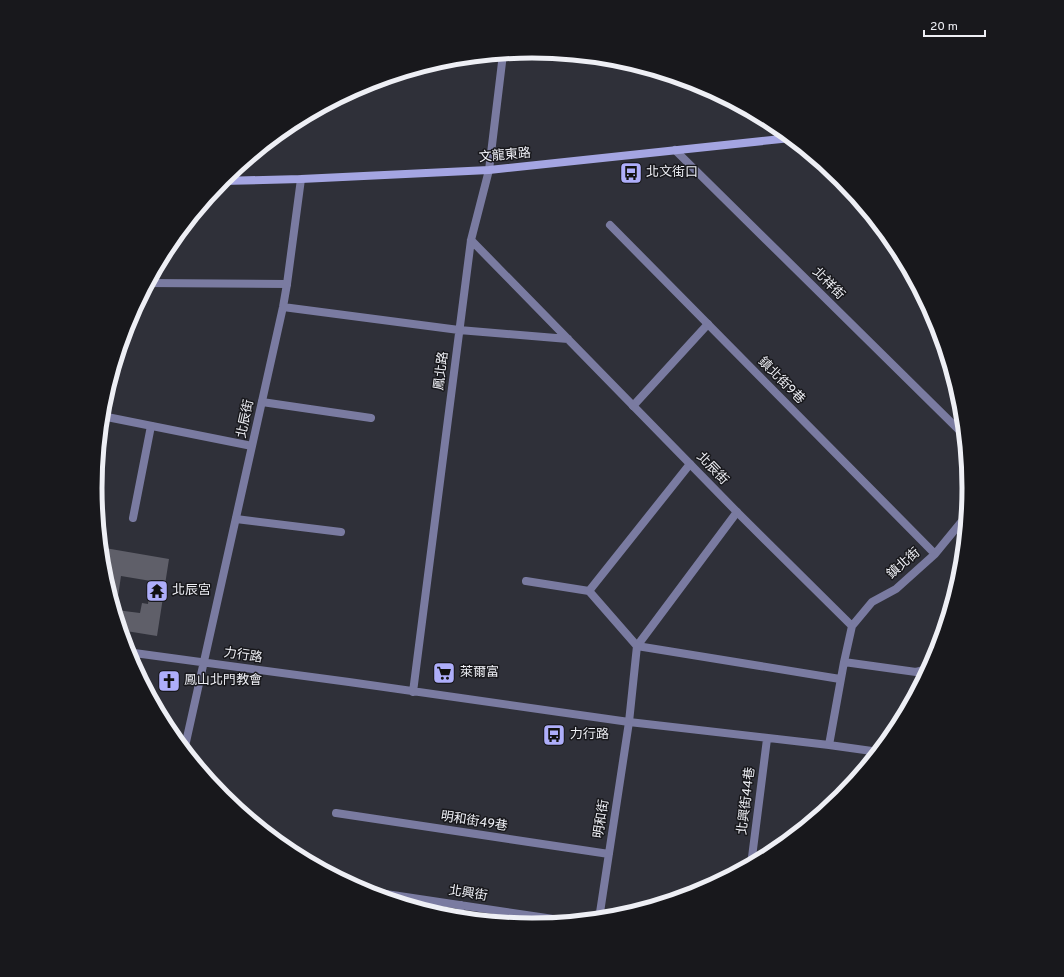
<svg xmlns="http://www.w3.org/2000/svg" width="1064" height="977" font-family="Overpass,'Noto Sans TC',sans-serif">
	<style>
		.building { fill: #5f5f69; fill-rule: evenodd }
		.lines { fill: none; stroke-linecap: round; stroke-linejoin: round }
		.lane { stroke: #7a7ba1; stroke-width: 8 }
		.street { stroke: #7a7ba1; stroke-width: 8 }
		.secondary { stroke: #a4a5e2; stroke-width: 8 }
		.labels { text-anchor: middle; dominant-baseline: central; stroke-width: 3; stroke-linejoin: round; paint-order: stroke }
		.street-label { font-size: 13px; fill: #eeeff5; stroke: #18181c }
		.poi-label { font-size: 13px; fill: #eeeff5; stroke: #18181c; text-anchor: start }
		.rim { fill: none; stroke: #eeeff5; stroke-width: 5 }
	</style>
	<rect width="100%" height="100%" fill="#2f3039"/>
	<path class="building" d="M105 548 169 559 157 636 120 630 103 574 102 565ZM121 576 151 581 148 604 142 603 140 613 116 610Z"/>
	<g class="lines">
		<path class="lane" d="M148 283 287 284
			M262 402 371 418
			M633 406 708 324
			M133 518 151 426
			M236 519 341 532
			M589 591 690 464
			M637 646 737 512"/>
		<path class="street" d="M675 150 964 435
			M610 225 935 554
			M471 240 737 512 852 626 844 662 829 745
			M283 307 459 330 568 339
			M102 416 252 446
			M526 581 589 591 637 646 629 722 599 919
			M852 626 872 602 896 589 935 554 967 515
			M637 646 840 679
			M127 652 349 682 629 722 829 745 879 752
			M844 662 916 672 924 670 937 654
			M413 692 471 240 489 170 503 54
			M184 751 283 307 287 284 301 179
			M336 813 609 854
			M751 865 767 739
			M359 890 574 922
			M458 919 461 905"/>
		<path class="secondary" d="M221 181 301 179 489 170 791 138"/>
	</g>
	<defs>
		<g id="bus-square" transform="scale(1.15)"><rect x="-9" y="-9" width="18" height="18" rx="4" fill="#aeaefa" stroke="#18181c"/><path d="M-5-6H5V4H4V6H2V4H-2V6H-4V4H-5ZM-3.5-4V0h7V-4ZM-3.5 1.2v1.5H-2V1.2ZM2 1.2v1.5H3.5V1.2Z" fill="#111"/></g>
		<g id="temple-square" transform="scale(1.15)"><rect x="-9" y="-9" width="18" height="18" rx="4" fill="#aeaefa" stroke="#18181c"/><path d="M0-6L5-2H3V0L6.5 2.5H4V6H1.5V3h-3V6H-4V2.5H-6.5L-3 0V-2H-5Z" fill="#111"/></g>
		<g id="supermarket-square" transform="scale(1.15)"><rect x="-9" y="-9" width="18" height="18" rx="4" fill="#aeaefa" stroke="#18181c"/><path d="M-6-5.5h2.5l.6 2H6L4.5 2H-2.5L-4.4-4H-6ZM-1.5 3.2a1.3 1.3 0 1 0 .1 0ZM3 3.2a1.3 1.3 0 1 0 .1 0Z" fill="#111"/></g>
		<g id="church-square" transform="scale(1.15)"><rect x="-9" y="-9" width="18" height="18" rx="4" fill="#aeaefa" stroke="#18181c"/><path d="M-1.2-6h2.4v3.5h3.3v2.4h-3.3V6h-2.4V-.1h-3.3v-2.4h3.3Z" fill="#111"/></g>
	</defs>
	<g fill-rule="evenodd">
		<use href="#bus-square" x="631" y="173"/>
		<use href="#temple-square" x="157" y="591"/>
		<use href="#supermarket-square" x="444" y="673"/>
		<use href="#church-square" x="169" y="681"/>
		<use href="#bus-square" x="554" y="735"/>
	</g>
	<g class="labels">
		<g class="street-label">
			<text transform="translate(505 156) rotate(-5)">文龍東路</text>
			<text transform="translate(828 284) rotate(45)">北祥街</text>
			<text transform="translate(442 371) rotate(-83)">鳳北路</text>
			<text transform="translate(781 381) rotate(45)">鎮北街9巷</text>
			<text transform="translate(246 419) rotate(-78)">北辰街</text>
			<text transform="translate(712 469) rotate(46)">北辰街</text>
			<text transform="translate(904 564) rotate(-41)">鎮北街</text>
			<text transform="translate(243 656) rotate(8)">力行路</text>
			<text transform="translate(747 801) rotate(-83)">北興街44巷</text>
			<text transform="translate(602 819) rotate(-81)">明和街</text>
			<text transform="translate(474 822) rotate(9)">明和街49巷</text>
			<text transform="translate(468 894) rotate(9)">北興街</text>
		</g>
		<g class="poi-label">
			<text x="646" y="173">北文街口</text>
			<text x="172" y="591">北辰宮</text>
			<text x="460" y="673">萊爾富</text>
			<text x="184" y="681">鳳山北門教會</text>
			<text x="570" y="735">力行路</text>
		</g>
	</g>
	<path d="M0 0H1064V977H0ZM102 488a430 430 0 1 1 860 0a430 430 0 1 1-860 0Z" fill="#18181c" fill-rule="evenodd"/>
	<path class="rim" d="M102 488a430 430 0 1 1 860 0a430 430 0 1 1-860 0Z"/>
	<path d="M924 30v6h61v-6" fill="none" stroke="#eeeff5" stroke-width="2"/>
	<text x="930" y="30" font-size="12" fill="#eeeff5" stroke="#18181c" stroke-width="3" paint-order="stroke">20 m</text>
</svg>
